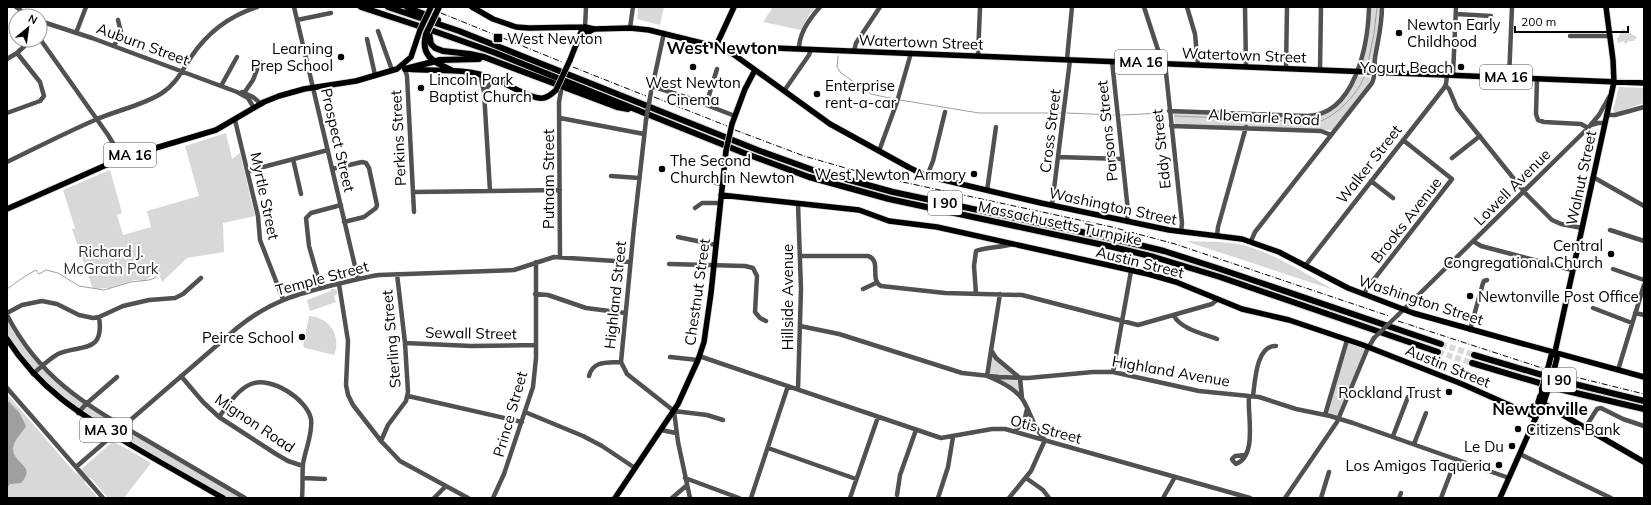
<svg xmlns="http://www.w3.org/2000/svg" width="1651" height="505" font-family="Mulish,sans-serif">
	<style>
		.green { fill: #d8d8d8 }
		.water { fill: #9f9f9f }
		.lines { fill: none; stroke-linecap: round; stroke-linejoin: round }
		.stream { stroke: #9f9f9f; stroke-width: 1 }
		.highway-tunnel { stroke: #d9d9d9; stroke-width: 6; stroke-dasharray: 6 3; stroke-linecap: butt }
		.major-casing { stroke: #dbdbdb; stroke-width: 7 }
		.highway-casing { stroke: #dbdbdb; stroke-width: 8 }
		.minor { stroke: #515151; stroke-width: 4.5 }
		.major { stroke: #000; stroke-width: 5.5 }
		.highway { stroke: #000; stroke-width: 6 }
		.rail { stroke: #000; stroke-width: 1; stroke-dasharray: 6 2 1 2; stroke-linecap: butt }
		.major-bridge-casing { stroke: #dbdbdb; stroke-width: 7; stroke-linecap: butt }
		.highway-bridge-casing { stroke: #dbdbdb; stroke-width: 8; stroke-linecap: butt }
		.minor-bridge { stroke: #515151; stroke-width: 4.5 }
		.major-bridge { stroke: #000; stroke-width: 5.5 }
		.highway-bridge { stroke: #000; stroke-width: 6 }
		.poi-dot { fill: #000; stroke: #fff; stroke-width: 1.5 }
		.labels { text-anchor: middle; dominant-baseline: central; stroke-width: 4; stroke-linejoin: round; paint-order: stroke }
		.shield { fill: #fff; stroke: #4c4c4c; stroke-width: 1 }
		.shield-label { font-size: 14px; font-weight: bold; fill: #000 }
		.poi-label { font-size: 15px; fill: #000; stroke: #fff; text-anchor: end }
		.street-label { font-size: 15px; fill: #000; stroke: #fff }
		.park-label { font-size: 15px; fill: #2f2f2f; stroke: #fff }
		.quarter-label { font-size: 17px; font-weight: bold; fill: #000; stroke: #fff }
	</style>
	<rect width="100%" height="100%" fill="#fff"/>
	<path class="green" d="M638 7H664L660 25 637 19Z
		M773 7H816L809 15 801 30 763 22Z
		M1371 7H1382L1374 68 1359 67 1369 31Z
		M1623 29 1637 37 1634 41H1628L1627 43 1625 44 1624 41 1618 43 1617 39Z
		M1356 76 1370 77V82L1332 130 1175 125 1173 111 1316 115 1337 103Z
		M1619 87 1644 88V103L1615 113 1613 110Z
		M226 133 232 159 240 153 255 216 223 223 224 252 187 258 162 282 158 271 145 281 135 280 109 288 93 289 72 229 75 228 63 190 110 170 122 213 117 215 123 235 151 227 147 211 199 196 185 146Z
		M1185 241C1200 242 1216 241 1231 243 1263 246 1306 274 1334 290Z
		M331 289H335L337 290V294L334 296 336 302 310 311 307 300 331 291Z
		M7 315 25 345 68 391 245 498H223L146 453 51 392 7 339Z
		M309 316C330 317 342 337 334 355L305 348 303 346Z
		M1347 340 1369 347 1339 418 1325 415Z
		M991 350 1020 378V392L1017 394 987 376Z
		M7 394 76 474 112 442 120 445 151 463 124 498H108L90 477 84 482 98 498H7Z"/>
	<path class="water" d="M7 400 19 412 26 426C22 433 14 440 13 448 13 465 37 465 21 483L10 484 7 487Z"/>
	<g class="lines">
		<path class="stream" d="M838 56 837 67 841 73 871 94 894 99
			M1367 67 1374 34 1377 7
			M900 100 979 113H1061
			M1067 113 1114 115
			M1121 115 1164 113
			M1175 116 1318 122C1335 117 1358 94 1364 77
			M7 289C17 282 26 275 36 270L39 274 46 270 58 273 79 286 104 290 131 282 149 280 155 278 159 272"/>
		<path class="highway-tunnel" d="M1441 344 1474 355
			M1438 352 1472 363"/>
		<g class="major-casing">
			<path id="major" d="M472 7 493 19 516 27 529 28 585 27 594 29 630 28 649 30 718 47 733 54 830 124 910 168 927 176 1041 203 1169 230 1242 239 1279 252 1348 288 1413 313 1495 336 1644 377
				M579 37 594 29
				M716 46 734 7
				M724 49 740 47 774 48 1644 83
				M570 60 581 32 585 27
				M407 69C436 72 464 67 492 78 505 82 528 98 540 98 546 99 552 94 556 90
				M732 124 745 89 755 70
				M721 195 859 210 889 221 937 227 1148 274 1176 282 1242 309 1289 320 1363 345 1462 384 1536 417
				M7 209 122 158 216 130 264 102 279 96 304 89 356 81 397 69 411 57 420 30
				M7 339C40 390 80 414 131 445 161 463 192 480 223 498
				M1555 352 1557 358 1555 366
				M1549 364 1551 356 1555 352 1614 82 1613 60 1606 7
				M1542 388 1541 399 1544 404 1644 462
				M1536 417 1535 412 1540 396
				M615 498 678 404 698 360 704 342 711 293 726 151
				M1500 498 1536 417 1542 408 1548 390"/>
		</g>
		<g class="highway-casing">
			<path id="highway" d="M361 7 428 29 493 52 744 153 809 177 889 199 1113 247 1154 257 1220 277 1438 352
				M388 7 459 31 760 151 813 170 893 192 1110 238 1164 251 1217 268 1441 344
				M407 7 438 20
				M429 33 431 44 435 48 443 51 470 54 484 57 617 107 628 109
				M426 34C420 56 434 62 451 70
				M405 69 440 60 479 59
				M1474 355 1566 382 1644 401
				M1472 363 1563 390 1644 409"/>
		</g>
		<path class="minor" d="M16 7 29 16
			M294 7 358 279
			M1144 7 1160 56V63
			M1187 7 1195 34 1198 65
			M1245 7 1246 67
			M1456 14 1491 16
			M297 20 331 13
			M40 21 92 38 237 92 248 98 254 108
			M585 27 586 7
			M630 28 633 7
			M378 31 392 70
			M76 33 86 7
			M1570 36H1610
			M40 39 108 135 122 158
			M367 39 375 75
			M114 46 121 32 118 20
			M799 49C799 34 810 18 820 7
			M854 51 856 43 880 7
			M978 56 980 7
			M7 59 17 53 31 40
			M1067 59 1072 7
			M1112 61 1128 211 1127 221
			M1165 63 1182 223 1181 232
			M404 66 407 76 414 212
			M1286 68 1287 7
			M1320 70 1321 7
			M480 74 484 92 490 191
			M1453 75 1456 7
			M1509 78 1512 7
			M1537 79 1536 114 1538 120 1544 122 1581 124 1588 128
			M221 86 237 57
			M652 86 691 99 735 116
			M1446 86 1449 89 1457 108 1527 195 1552 220 1561 224 1582 228
			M652 88 664 33
			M784 91 809 55 811 49
			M242 92 253 97 261 104
			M484 92 490 84 499 80
			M244 93 253 80 260 62
			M706 105 717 69
			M1169 111 1307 116C1355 115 1368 45 1369 7
			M7 113 40 101 44 96 40 82 17 53
			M1606 115H1615L1644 107
			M560 118 644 134
			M235 120 258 216 260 240 283 299
			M646 120 634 227 621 362 627 374 674 411 678 442 690 498
			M1591 125 1598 123H1605
			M1171 126 1321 131 1331 135
			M879 151 897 102 911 53
			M1058 157 1122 159
			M1452 158 1480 136
			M293 159 301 194
			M7 162C36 148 65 133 95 120 117 110 142 106 162 93 176 84 182 71 191 57 207 33 229 16 257 7
			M332 169 362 162 366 163 369 168 377 205 376 208 364 217 344 222
			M248 171 328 150
			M611 176 639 178
			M927 176 933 161 945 112
			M686 177 722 184
			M1593 177 1644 206
			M1371 181 1393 198
			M987 191 996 127
			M414 192 560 190
			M798 204 801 289 798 389
			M1052 205 1070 60
			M695 208 702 203H720
			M1610 230 1644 241
			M1217 236 1218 227 1246 127
			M678 237 716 245
			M1251 241 1255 232 1372 83C1376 75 1374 66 1375 58 1378 40 1382 25 1382 7
			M1473 241 1481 246 1572 270
			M800 256H868C882 260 869 280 881 286L945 293 1022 295 1138 325 1212 304 1218 299
			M560 257 559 102 561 91
			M669 264 745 266 753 268 757 276 755 312 760 318 766 321
			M1305 266 1444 88 1446 84 1447 75
			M1613 269 1644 280
			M339 284 348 341 346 385 348 395 353 405 381 441 400 461 468 498
			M321 288 309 246 306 218 311 213 341 205
			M863 289 876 283
			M535 294 548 295 586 308 625 313
			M976 294 974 266 976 251C980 248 1003 247 1013 244
			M1000 294 987 376C999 381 1015 388 1023 400 1031 413 1034 429 1045 440L1031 471 1009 498
			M1364 294 1368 287 1452 179 1403 140
			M1593 308 1632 323
			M7 313 22 305 42 301 57 304 79 315 93 318 99 317 123 306 149 300 175 298 183 294 201 278
			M1635 313 1644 315
			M7 315C39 377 84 404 143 438 177 458 211 478 245 498
			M1398 315 1588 128 1599 115 1609 97
			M1174 316C1181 329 1204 334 1217 339
			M800 326 839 334 962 373 999 377 1028 378 1093 372H1113L1199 391 1259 397 1296 409 1330 416 1353 423 1509 478
			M1470 330 1483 283 1484 281 1487 280
			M405 343 471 346 536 345
			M991 350 996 358 1020 378 1022 398
			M699 356 941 438 992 429H1005L1250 498
			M670 357 698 360
			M1618 370 1644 285
			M1113 372 1131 271
			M33 374C41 367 49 359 58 354 79 344 105 355 99 317
			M181 376 203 402 219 417 276 454 288 461 303 466
			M589 376C593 360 608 363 621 362
			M7 388 103 498
			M408 396 522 422
			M1253 396C1255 382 1256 345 1276 346
			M674 411 707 415 723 420
			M525 412 583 436 602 446 635 468
			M78 413 86 404 117 377
			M1325 415 1347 340
			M219 417C227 406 238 389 251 384 271 376 307 399 311 419 313 434 305 450 303 464 302 475 303 487 302 498
			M1585 428 1597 409 1601 408 1623 419 1644 426
			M661 430 676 433
			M1015 431 1024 422 1027 409
			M1393 436 1408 397
			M381 441 388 425 406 401 408 392 405 343 397 274
			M1414 444 1426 413
			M768 448 856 479
			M1520 454 1611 498
			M1245 455 1235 456 1232 459 1233 461 1236 464C1258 456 1247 413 1249 396
			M76 467 237 328C270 301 297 294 337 284 351 281 365 277 379 275L514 270 554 257 630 262
			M304 478 325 479
			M685 478 739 498
			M1026 478 1043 490 1049 498
			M897 495 900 475 916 430
			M434 498 446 486
			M493 498 504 474 533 387 536 358V262
			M672 498 686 486
			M751 498 788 386
			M850 498 878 417
			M938 498 948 467 953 437
			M1163 498 1175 477
			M1285 498 1337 422 1367 350 1374 338
			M1321 498 1329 472
			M1399 498 1401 493
			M1441 498 1456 459"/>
		<use href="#major" class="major"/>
		<use href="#highway" class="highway"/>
		<path class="rail" d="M441 13 562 62
			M573 67 646 96
			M654 97 727 126
			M735 130 804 156 870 175 1112 227 1175 244 1389 316
			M1398 321 1542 368
			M1559 373 1644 394"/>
		<g class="major-bridge-casing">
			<path id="major-bridge" d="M420 30 431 7
				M556 90 570 60
				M726 151 732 124
				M1542 388 1549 364
				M1548 390 1555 366"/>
		</g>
		<g class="highway-bridge-casing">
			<path id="highway-bridge" d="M427 32 439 7"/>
		</g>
		<path class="minor-bridge" d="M646 120 651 92
			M1374 338 1398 315"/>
		<use href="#major-bridge" class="major-bridge"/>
		<use href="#highway-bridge" class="highway-bridge"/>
	</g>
	<g class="poi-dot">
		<circle cx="1399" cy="33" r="4"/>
		<rect x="493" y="33" width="10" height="10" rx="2"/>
		<circle cx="341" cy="57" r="4"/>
		<circle cx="693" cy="67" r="4"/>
		<circle cx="1461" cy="67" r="4"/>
		<circle cx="421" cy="88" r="4"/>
		<circle cx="817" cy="94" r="4"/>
		<circle cx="662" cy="169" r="4"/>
		<circle cx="974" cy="174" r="4"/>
		<circle cx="1611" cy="254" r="4"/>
		<circle cx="1470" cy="296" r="4"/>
		<circle cx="302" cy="337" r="4"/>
		<circle cx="1449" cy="392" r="4"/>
		<circle cx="1518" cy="429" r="4"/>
		<circle cx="1512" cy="446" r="4"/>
		<circle cx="1499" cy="465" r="4"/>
	</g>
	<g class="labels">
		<g class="shield">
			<rect x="1115" y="50" width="52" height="24" rx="3"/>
			<rect x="1480" y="65" width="52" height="24" rx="3"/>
			<rect x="104" y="143" width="52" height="24" rx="3"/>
			<rect x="928" y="191" width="34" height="24" rx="3"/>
			<rect x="1542" y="368" width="34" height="24" rx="3"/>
			<rect x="80" y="418" width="52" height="24" rx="3"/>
		</g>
		<g class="shield-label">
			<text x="1141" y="62">MA 16</text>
			<text x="1506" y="77">MA 16</text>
			<text x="130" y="155">MA 16</text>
			<text x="945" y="203">I 90</text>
			<text x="1559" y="380">I 90</text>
			<text x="106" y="430">MA 30</text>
		</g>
		<g class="poi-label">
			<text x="1407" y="24" text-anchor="start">Newton Early<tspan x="1407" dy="17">Childhood</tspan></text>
			<text x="507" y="38" text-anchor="start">West Newton</text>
			<text x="333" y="48">Learning<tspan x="333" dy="17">Prep School</tspan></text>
			<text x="1453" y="67">Yogurt Beach</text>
			<text x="429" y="79" text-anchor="start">Lincoln Park<tspan x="429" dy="17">Baptist Church</tspan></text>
			<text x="693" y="82" text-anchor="middle">West Newton<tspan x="693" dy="17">Cinema</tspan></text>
			<text x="825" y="85" text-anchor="start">Enterprise<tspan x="825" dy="17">rent-a-car</tspan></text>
			<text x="670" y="160" text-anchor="start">The Second<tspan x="670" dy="17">Church in Newton</tspan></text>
			<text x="966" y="174">West Newton Armory</text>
			<text x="1603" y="245">Central<tspan x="1603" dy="17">Congregational Church</tspan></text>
			<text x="1478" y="296" text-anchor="start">Newtonville Post Office</text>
			<text x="294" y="337">Peirce School</text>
			<text x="1441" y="392">Rockland Trust</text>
			<text x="1526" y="429" text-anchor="start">Citizens Bank</text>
			<text x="1504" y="446">Le Du</text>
			<text x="1491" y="465">Los Amigos Taqueria</text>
		</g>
		<g class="street-label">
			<text transform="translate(921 42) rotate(2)">Watertown Street</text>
			<text transform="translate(143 44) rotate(20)">Auburn Street</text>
			<text transform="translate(1244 55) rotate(2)">Watertown Street</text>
			<text transform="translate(1264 117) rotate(3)">Albemarle Road</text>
			<text transform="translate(1050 131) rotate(-83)">Cross Street</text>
			<text transform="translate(1107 131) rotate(-96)">Parsons Street</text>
			<text transform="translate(398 138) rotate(-93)">Perkins Street</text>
			<text transform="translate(338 140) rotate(77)">Prospect Street</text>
			<text transform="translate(1161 149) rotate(-96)">Eddy Street</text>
			<text transform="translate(1369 164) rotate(-52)">Walker Street</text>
			<text transform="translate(1581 178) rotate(-78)">Walnut Street</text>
			<text transform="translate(548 179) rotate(-90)">Putnam Street</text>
			<text transform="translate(1512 187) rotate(-45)">Lowell Avenue</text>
			<text transform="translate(265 196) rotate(78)">Myrtle Street</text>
			<text transform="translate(1113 206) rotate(12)">Washington Street</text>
			<text transform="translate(1406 220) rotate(-52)">Brooks Avenue</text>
			<text transform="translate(1060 223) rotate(12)">Massachusetts Turnpike</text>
			<text transform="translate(1140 262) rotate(14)">Austin Street</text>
			<text transform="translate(322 278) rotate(-15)">Temple Street</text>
			<text transform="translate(697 292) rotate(-82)">Chestnut Street</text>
			<text transform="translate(615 295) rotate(-84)">Highland Street</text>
			<text transform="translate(787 297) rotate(-90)">Hillside Avenue</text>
			<text transform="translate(1421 300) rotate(18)">Washington Street</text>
			<text transform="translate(471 333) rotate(1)">Sewall Street</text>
			<text transform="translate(391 339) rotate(-95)">Sterling Street</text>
			<text transform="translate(1448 366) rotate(22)">Austin Street</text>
			<text transform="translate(1171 371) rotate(10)">Highland Avenue</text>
			<text transform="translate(510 414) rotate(-74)">Prince Street</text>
			<text transform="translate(255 423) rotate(34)">Mignon Road</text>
			<text transform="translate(1046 429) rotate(15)">Otis Street</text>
		</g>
		<g class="park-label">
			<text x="111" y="251">Richard J.<tspan x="111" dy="17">McGrath Park</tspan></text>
		</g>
		<g class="quarter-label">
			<text x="722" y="47">West Newton</text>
			<text x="1540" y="408">Newtonville</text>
		</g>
	</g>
	<rect width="1651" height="505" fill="none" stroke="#000000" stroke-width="16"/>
	<g transform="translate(28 28) rotate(29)"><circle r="19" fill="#ffffff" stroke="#999999"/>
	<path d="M0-3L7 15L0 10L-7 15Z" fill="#000000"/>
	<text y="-6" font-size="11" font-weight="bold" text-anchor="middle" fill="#000000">N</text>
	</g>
	<path d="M1515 26v6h113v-6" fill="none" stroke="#000000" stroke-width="2"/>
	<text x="1521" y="26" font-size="12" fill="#000000" stroke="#ffffff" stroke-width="3" paint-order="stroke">200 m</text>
</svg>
